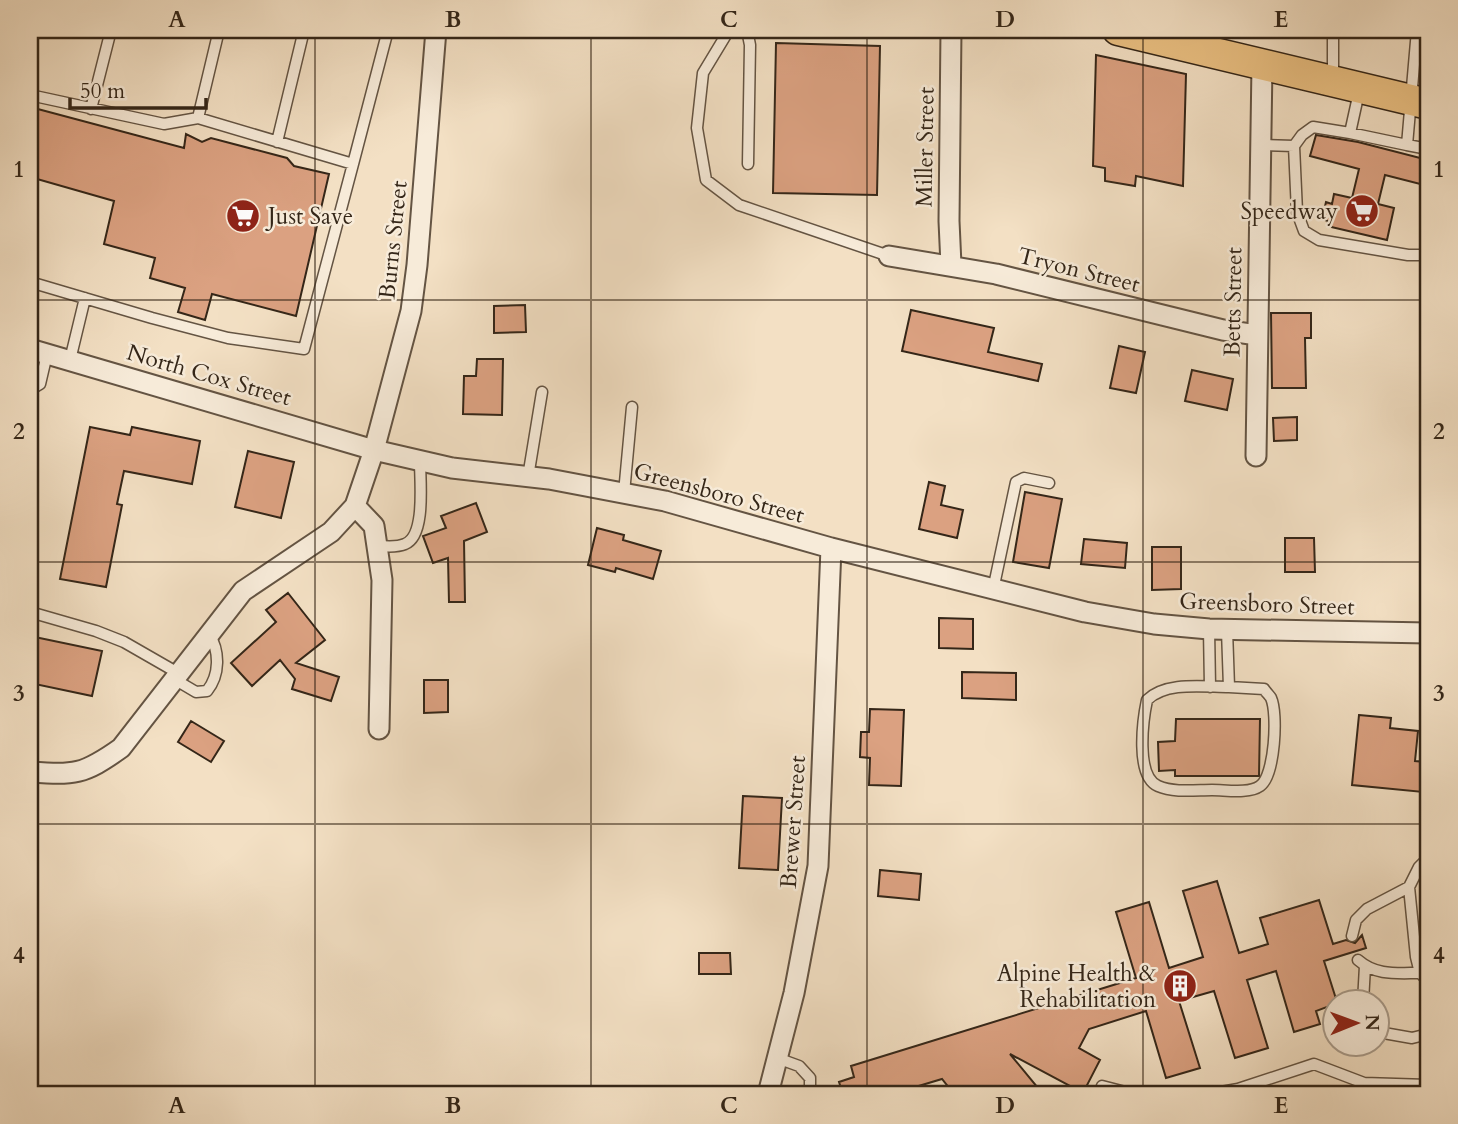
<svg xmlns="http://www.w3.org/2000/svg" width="1458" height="1124" font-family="Cardo,serif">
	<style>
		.building { fill: #dba181; stroke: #342618; stroke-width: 2 }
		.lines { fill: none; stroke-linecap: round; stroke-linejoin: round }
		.lane-casing { stroke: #645443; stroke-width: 13 }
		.street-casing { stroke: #645443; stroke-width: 23 }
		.primary-casing { stroke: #342618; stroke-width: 33 }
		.lane { stroke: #f7ebd9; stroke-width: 10 }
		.street { stroke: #f7ebd9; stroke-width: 19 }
		.primary { stroke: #eac082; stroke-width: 30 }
		.grid { fill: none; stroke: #342618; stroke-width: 2; stroke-opacity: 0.55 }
		.labels { text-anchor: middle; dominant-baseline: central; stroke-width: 5; stroke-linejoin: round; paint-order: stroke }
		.street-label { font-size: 23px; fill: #342618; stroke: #f7ebd9 }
		.poi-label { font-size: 23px; fill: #342618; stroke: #f7ebd9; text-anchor: end }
		.neatline { fill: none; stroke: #342618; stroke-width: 2.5 }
		.grid-label { font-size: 23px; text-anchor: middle; font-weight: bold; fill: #342618 }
	</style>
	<rect width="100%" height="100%" fill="#f3e0c4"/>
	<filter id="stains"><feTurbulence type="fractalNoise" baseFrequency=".00286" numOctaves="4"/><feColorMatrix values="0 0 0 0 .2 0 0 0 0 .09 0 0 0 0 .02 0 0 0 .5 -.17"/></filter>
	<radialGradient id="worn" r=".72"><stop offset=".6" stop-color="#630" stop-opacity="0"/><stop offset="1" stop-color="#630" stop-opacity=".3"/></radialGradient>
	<path class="building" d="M776 43 880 46 877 195 773 193Z
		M1096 55 1186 74 1183 186 1136 176 1135 186 1105 181V168L1093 166Z
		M34 108 184 148 186 134 202 142 211 138 287 158 294 166 329 174 296 316 212 294 205 320 178 312 185 288 150 278 155 258 104 244 114 201 30 177V121Z
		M1316 135 1358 142 1428 160V186L1385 175 1378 204 1394 208 1387 240 1327 226 1328 221 1322 219 1326 202 1332 204 1334 194 1352 198 1359 169 1310 156Z
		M525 305 526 332 494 333V306Z
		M911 310 994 328 988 352 1042 364 1038 381 902 351Z
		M1271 313H1311V338H1305L1306 388H1272Z
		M1119 346 1145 352 1136 393 1110 388Z
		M477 359H503L502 415 463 414 464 376H476Z
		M1192 370 1233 379 1227 410 1185 401Z
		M1297 417V440L1274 441 1273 418Z
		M90 427 130 435 132 427 200 441 192 484 124 471 117 504 122 505 106 587 60 579Z
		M248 451 294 462 281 518 235 507Z
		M929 482 945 486 941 505 963 510 957 538 919 529Z
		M1025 492 1062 499 1049 568 1013 562Z
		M476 503 487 532 464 541 465 602H449L448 558 433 563 423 536 446 528 441 516Z
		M597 528 624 535 623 540 661 551 653 579 616 568 615 572 588 565Z
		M1285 538H1314L1315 572H1285Z
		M1084 539 1127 543 1125 568 1081 564Z
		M1152 547H1181V589L1152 590Z
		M288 593 325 640 296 663 339 677 331 701 292 689 295 679 280 660 252 686 231 663 276 622 266 610Z
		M939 618 973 619V649L939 648Z
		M30 636 102 651 92 696 30 683Z
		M962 672 1016 673V700L962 698Z
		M424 680H448V712L424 713Z
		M870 709 904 710 901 786 869 785 870 758 860 757 861 732H869Z
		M1359 715 1391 718 1390 728 1418 731 1415 761 1426 762 1423 792 1352 785Z
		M1176 719H1260L1259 776H1175V770L1159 771 1158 742 1175 741Z
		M191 721 224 741 211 762 178 742Z
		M743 796 782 798 778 870 739 868Z
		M880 870 921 874 919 900 878 896Z
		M1217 881 1239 953 1268 944 1260 918 1319 900 1333 944 1346 940 1355 943 1362 935 1366 948 1324 961 1337 1002 1335 1004 1316 1011 1320 1024 1294 1032 1276 971 1247 980 1268 1048 1235 1058 1214 991 1179 1001 1200 1068 1166 1078 1146 1011 1089 1029 1079 1048 1100 1060 1083 1093 1010 1054 1043 1094H954L942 1079 892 1094H843L839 1082 854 1077 851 1066 1136 978 1116 912 1149 902 1169 968 1203 957 1183 891Z
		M699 953H730L731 974H699Z"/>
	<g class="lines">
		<g class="lane-casing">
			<path id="lane" d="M729 30 703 73 697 128 706 180 739 205 889 256
				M747 30 750 45 748 164
				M1333 30V78
				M30 34 31 30
				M1359 92 1350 133 1407 145 1417 30
				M30 95 164 124 198 118 353 164 304 349 228 338 152 318 30 282
				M91 109 111 30
				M198 118 219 30
				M277 142 304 30
				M1261 145 1294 146 1297 212 1304 231 1319 240 1408 255H1428
				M1407 145 1428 149
				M1294 146 1302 135 1313 127 1350 133
				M353 164 388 30
				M70 360 85 298
				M30 390 40 384 47 354
				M528 477 542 392
				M624 493 632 407
				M377 546C386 546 396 548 405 544 426 536 420 481 420 461
				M993 590 1016 482 1024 478 1049 483
				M30 612 96 631 124 642 178 673
				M1209 629 1210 687
				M1227 630 1229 687
				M174 679 196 692 207 691C220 675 220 651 209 634
				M1229 687 1264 689C1265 691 1270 696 1271 698 1278 713 1275 776 1260 786 1249 794 1226 790 1212 790 1196 790 1174 793 1158 786 1135 776 1143 719 1147 700 1166 681 1204 687 1229 687Z
				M1428 858 1419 867 1409 887 1416 957 1420 973 1428 981
				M1352 936 1356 920 1367 909 1409 887
				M1358 960C1376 976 1397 973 1420 973
				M1363 1002 1365 966
				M1378 1032 1412 1038 1428 1034
				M777 1058 799 1066 810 1078V1094
				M1102 1086 1133 1094
				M1210 1094 1238 1089 1314 1064 1364 1083 1428 1085"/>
		</g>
		<g class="street-casing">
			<path id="street" d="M889 256 996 274 1223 330 1257 335
				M951 265 949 221 951 30
				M30 349 374 450 411 311 417 265 436 30
				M1256 456 1262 65
				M355 506 374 526 382 580 379 729
				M30 772C75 775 83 775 121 748L243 591 331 532 355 506 374 450 452 468 549 479 665 501 831 548 1085 612 1154 624 1209 629 1428 633
				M768 1094 794 993 818 866 831 548"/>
		</g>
		<g class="primary-casing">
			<path id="primary" d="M1118 30 1428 104"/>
		</g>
		<use href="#lane" class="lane"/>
		<use href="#street" class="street"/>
		<use href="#primary" class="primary"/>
	</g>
	<path class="grid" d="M315 30V1094M591 30V1094M867 30V1094M1143 30V1094M30 300H1428M30 562H1428M30 824H1428"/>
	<defs>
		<g id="supermarket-disc" transform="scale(1.75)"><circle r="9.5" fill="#8f2418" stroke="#f7ebd9"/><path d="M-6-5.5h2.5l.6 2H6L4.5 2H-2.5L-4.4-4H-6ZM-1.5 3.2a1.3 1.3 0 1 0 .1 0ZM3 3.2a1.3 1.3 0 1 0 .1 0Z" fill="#fff"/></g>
		<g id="building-disc" transform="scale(1.75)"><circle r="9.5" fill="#8f2418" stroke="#f7ebd9"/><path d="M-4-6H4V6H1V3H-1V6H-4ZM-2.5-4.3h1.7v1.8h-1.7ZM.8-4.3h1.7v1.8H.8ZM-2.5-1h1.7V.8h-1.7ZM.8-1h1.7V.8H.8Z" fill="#fff"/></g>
	</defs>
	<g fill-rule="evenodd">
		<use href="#supermarket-disc" x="1362" y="211"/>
		<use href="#supermarket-disc" x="243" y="216"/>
		<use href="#building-disc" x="1180" y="986"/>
	</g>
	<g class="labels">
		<g class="street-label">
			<text transform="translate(925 147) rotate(-89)">Miller Street</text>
			<text transform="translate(393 240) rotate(-84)">Burns Street</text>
			<text transform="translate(1079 270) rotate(14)">Tryon Street</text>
			<text transform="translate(1233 302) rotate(-89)">Betts Street</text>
			<text transform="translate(209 375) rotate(16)">North Cox Street</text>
			<text transform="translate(719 493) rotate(15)">Greensboro Street</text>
			<text transform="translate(1267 604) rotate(2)">Greensboro Street</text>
			<text transform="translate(793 822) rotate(-86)">Brewer Street</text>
		</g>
		<g class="poi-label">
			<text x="1338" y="211">Speedway</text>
			<text x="268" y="216" text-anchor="start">Just Save</text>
			<text x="1156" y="973">Alpine Health &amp;<tspan x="1156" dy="26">Rehabilitation</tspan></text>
		</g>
	</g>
	<rect width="1458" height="1124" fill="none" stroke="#f3e0c4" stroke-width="77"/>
	<g transform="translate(1356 1023) rotate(89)"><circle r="33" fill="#f7ebd9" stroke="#a99c8c" stroke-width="2"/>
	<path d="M0-5L12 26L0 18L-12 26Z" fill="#8f2418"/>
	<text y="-10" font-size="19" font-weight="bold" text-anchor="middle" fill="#342618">N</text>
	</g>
	<path d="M70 98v10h136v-10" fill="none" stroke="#342618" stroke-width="3.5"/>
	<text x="80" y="98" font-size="21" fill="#342618" stroke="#f7ebd9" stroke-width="5" paint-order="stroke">50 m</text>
	<rect x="38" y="38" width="1382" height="1048" class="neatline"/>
	<g class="grid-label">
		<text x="177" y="27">A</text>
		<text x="453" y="27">B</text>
		<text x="729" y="27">C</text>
		<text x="1005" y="27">D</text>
		<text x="1281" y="27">E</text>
		<text x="19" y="177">1</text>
		<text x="1439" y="177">1</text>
		<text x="19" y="439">2</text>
		<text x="1439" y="439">2</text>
		<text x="19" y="701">3</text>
		<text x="1439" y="701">3</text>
		<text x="19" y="963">4</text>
		<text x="1439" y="963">4</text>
		<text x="177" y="1113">A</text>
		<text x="453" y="1113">B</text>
		<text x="729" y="1113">C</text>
		<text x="1005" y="1113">D</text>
		<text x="1281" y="1113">E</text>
	</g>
	<rect width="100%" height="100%" filter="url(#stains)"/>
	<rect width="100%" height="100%" fill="url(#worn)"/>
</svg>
